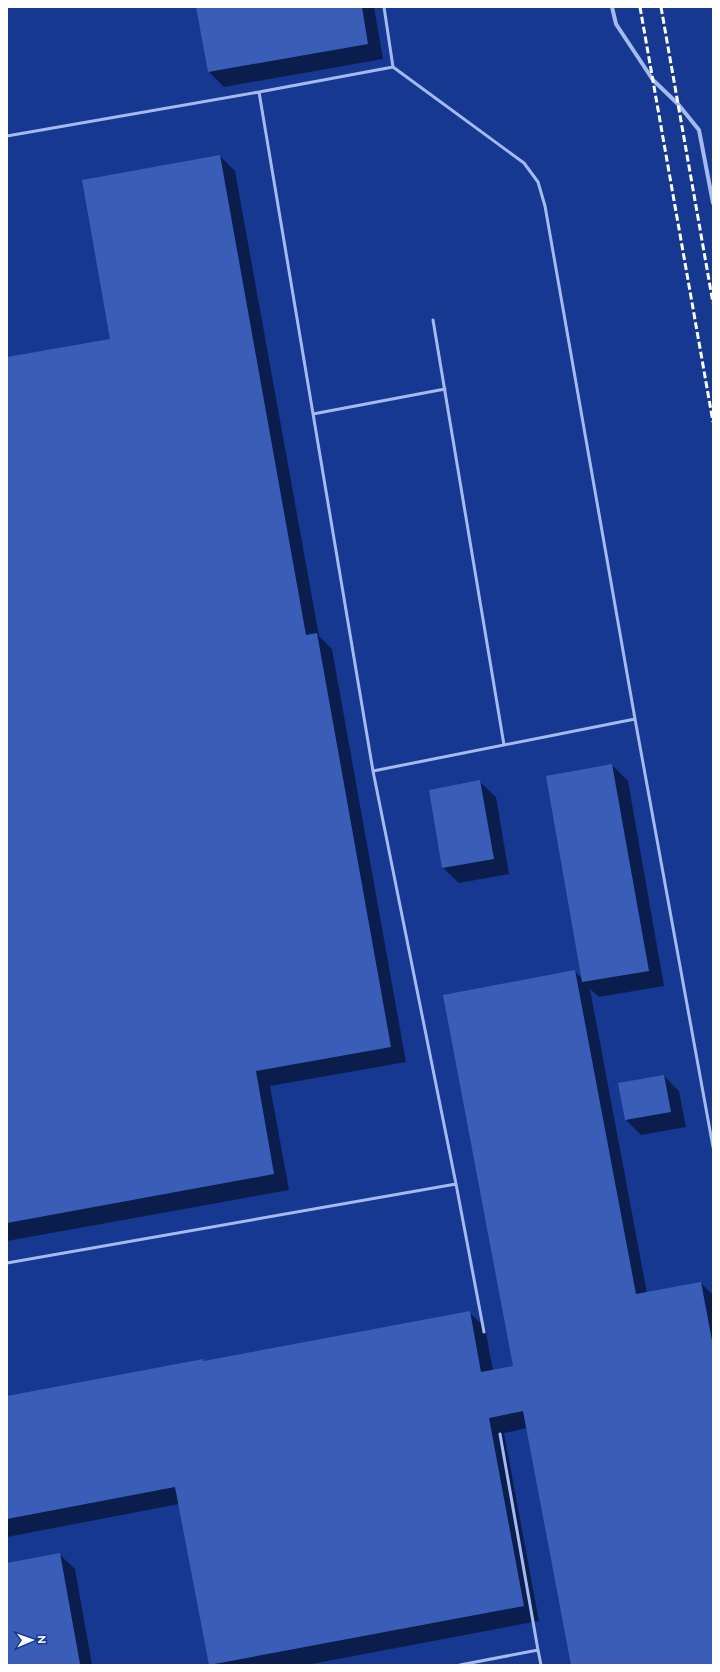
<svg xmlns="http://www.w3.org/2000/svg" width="720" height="1672" font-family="Raleway,sans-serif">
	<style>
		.shadow { fill: #0007 }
		.building { fill: #3a5eb8 }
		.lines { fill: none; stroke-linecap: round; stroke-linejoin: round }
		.service { stroke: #a4baf0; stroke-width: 3 }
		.minor { stroke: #a4baf0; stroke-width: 4 }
		.rail { stroke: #fff; stroke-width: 3; stroke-dasharray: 7 3; stroke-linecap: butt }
	</style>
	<rect width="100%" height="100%" fill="#163891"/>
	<path class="shadow" d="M197 7H374L383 59 224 87 208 71Z
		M220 156 235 171 319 636 332 649 406 1062 270 1086 289 1190 7 1241V358L111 340Z
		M612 765 628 781 664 986 599 997 590 989 647 1293 701 1283 713 1295V1665H572L527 1428 504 1433 539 1621 306 1665H210L179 1504 7 1537V1397L203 1360 205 1362 469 1312 485 1327 493 1371 514 1367 574 971 583 979Z
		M480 782 496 797 509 874 459 883 443 868Z
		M664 1076 679 1091 686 1127 641 1135 626 1120Z
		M59 1554 75 1569 92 1665H7V1564Z"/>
	<path class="building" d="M196 7H362L368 44 208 72Z
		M220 155 306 635 317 633 391 1047 256 1071 274 1174 7 1223V357L110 339 82 180Z
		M612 764 649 971 582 982 546 776Z
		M480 780 494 859 442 868 429 790Z
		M575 970 636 1294 701 1282 713 1346V1665H571L523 1411 489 1418 524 1606 209 1665 175 1487 7 1519V1396L203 1359 204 1361 470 1311 481 1372 513 1366 443 995Z
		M664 1075 671 1112 625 1120 618 1083Z
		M60 1553 80 1664 7 1665V1563Z"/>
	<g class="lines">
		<path class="service" d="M384 7 393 67
			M259 92 393 67 524 163 538 182 545 206 635 719 713 1147
			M7 136 259 92 373 771 456 1184
			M433 320 504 745
			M313 414 445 389
			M373 771 635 719
			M7 1263 456 1184 484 1332
			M500 1434 538 1650
			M460 1665 538 1650 541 1665"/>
		<path class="minor" d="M612 7 616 24 653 80 678 104 699 130 713 203"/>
		<path class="rail" d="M640 7 713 422
			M661 7 713 303"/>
	</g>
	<rect width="720" height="1672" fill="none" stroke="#ffffff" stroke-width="16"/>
	<g transform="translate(32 1640) rotate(88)" stroke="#163891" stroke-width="3" paint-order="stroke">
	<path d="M0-3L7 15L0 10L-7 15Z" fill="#ffffff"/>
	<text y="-6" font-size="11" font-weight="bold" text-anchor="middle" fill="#ffffff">N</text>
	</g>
</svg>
